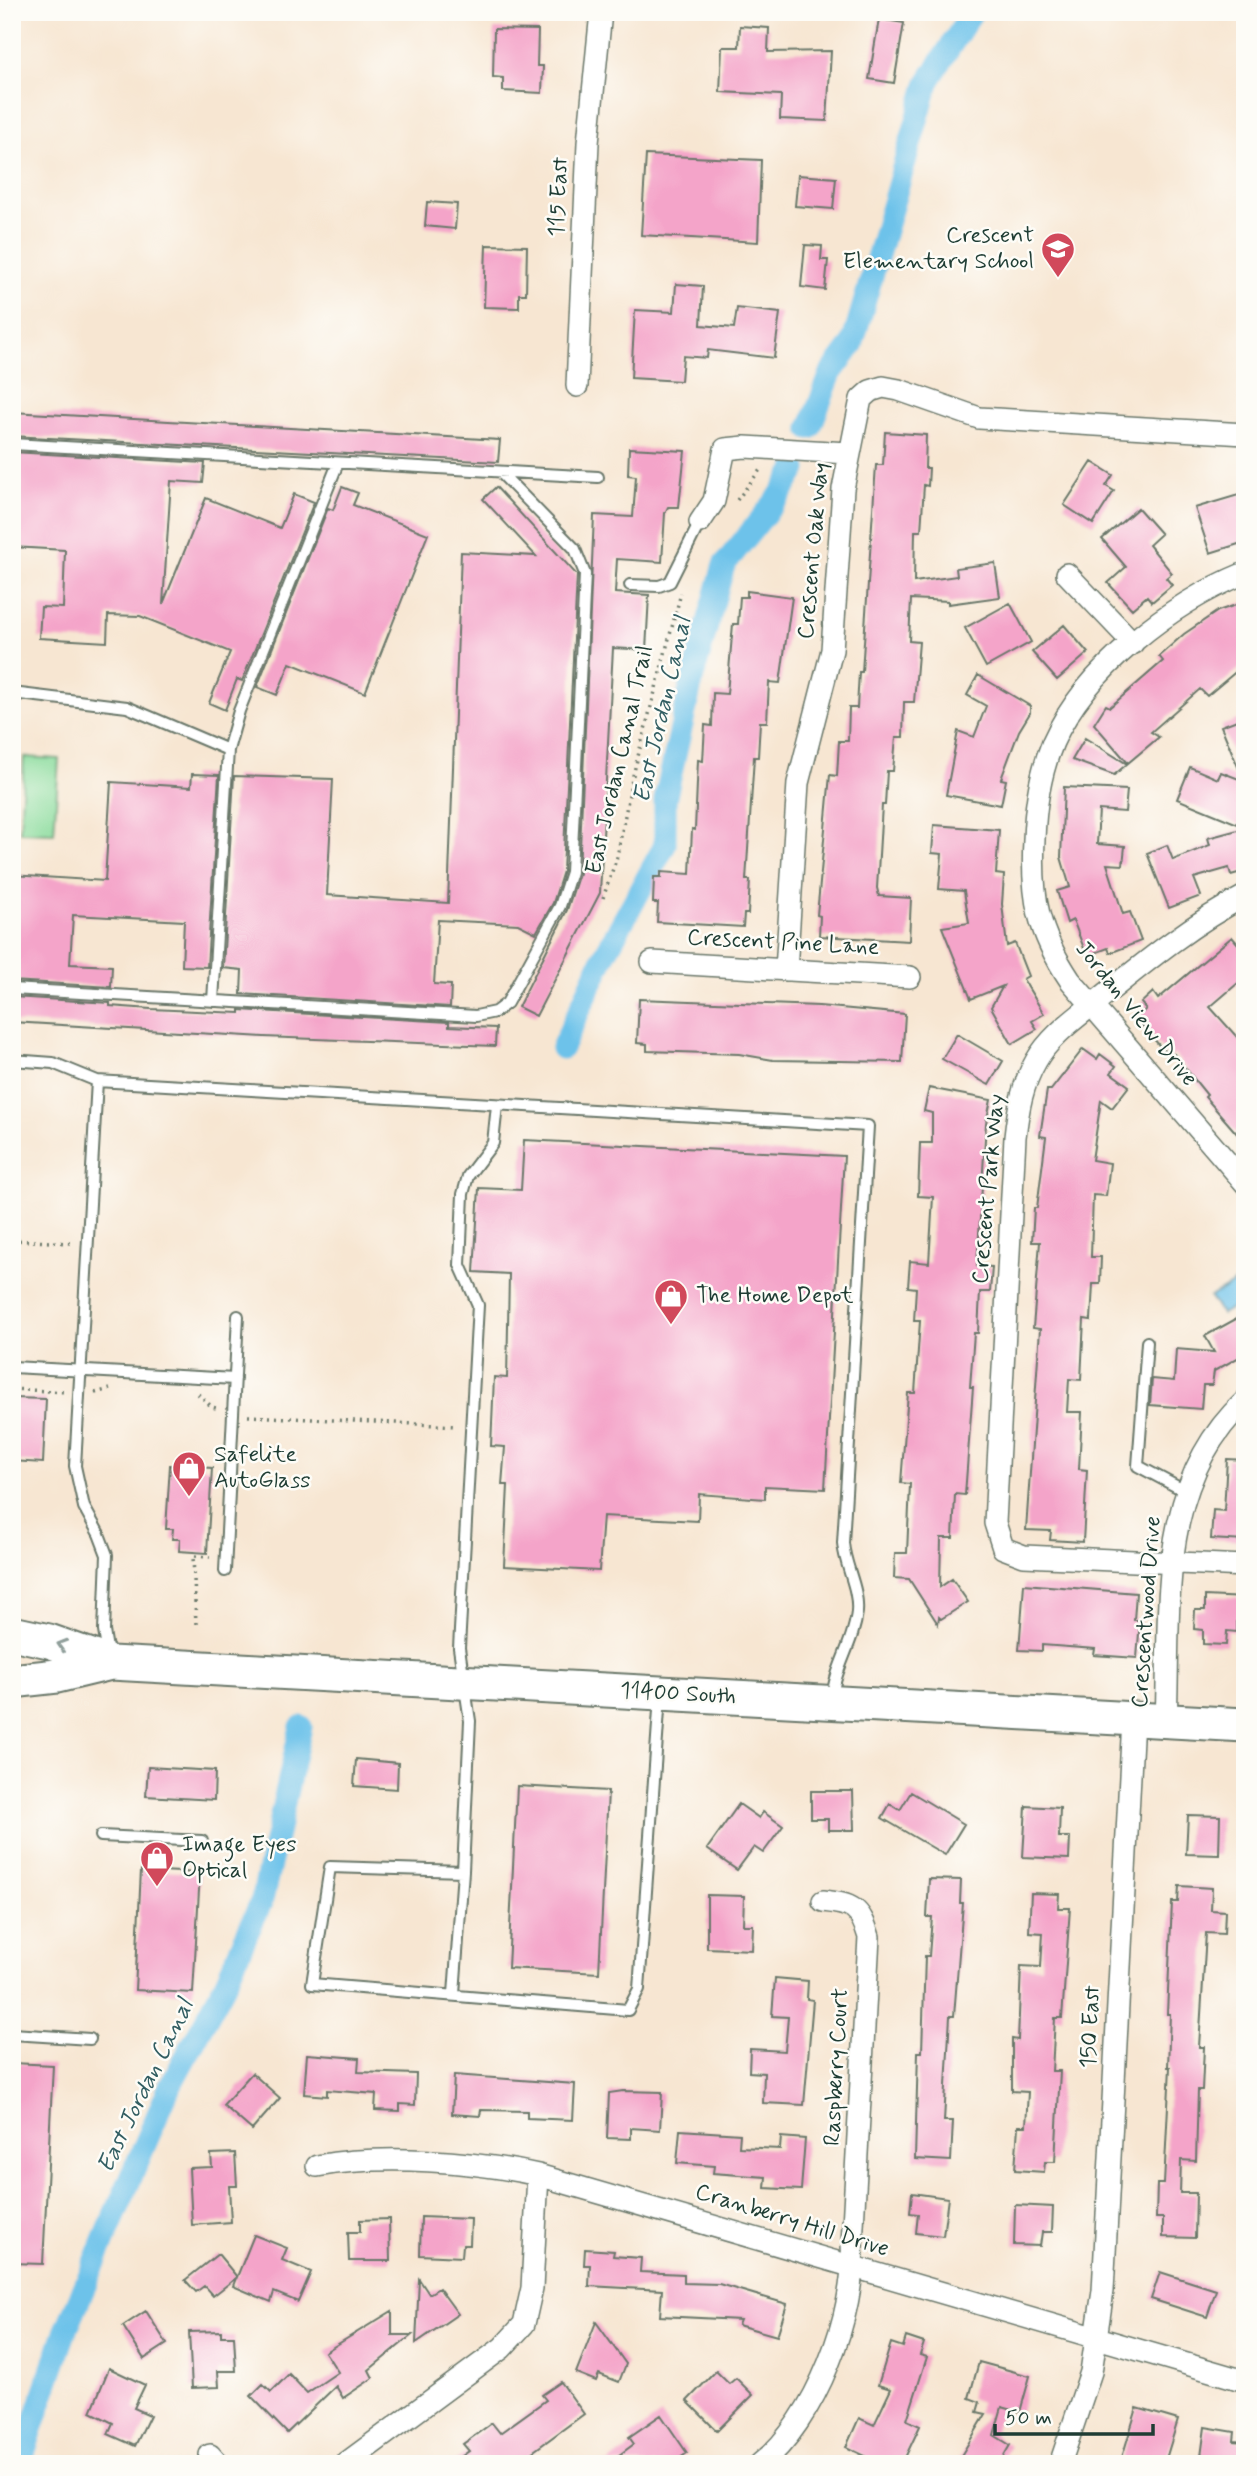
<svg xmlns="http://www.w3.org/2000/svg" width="1257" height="2476" font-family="Mynerve,sans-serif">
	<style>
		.green { fill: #8bdc9d; stroke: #558c68; stroke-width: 2 }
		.water { fill: #6dc2ea; stroke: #46808f; stroke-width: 2 }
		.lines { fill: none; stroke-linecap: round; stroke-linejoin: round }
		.canal { stroke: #6dc2ea; stroke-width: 23 }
		.building { fill: #f4a4c9 }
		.service-casing { stroke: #6b786b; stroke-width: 14 }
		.minor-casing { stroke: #6b786b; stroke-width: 24 }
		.primary-casing { stroke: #6b786b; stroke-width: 37 }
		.path { stroke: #6b786b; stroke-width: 3.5; stroke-dasharray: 2 5; stroke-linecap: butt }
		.service { stroke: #fff; stroke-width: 10 }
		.minor { stroke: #fff; stroke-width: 21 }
		.primary { stroke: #fff; stroke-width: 33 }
		.oneway { stroke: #8f9e9a }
		.labels { text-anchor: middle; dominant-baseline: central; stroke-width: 5; stroke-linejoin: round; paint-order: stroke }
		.street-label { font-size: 23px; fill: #1f3d34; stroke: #fdfcf7 }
		.poi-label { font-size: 23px; fill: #1f3d34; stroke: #fdfcf7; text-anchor: start }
		.water-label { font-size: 24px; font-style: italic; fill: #325e62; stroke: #fdfcf7 }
	</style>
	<rect width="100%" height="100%" fill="#fdfcf7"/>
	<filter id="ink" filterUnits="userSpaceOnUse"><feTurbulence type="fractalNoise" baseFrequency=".0143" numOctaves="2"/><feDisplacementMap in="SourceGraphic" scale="14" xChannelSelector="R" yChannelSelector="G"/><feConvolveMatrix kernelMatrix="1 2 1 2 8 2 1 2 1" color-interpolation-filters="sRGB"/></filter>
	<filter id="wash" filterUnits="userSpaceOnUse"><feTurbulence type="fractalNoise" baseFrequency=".00686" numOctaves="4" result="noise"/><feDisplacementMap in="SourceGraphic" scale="28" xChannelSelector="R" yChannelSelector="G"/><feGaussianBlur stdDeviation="1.57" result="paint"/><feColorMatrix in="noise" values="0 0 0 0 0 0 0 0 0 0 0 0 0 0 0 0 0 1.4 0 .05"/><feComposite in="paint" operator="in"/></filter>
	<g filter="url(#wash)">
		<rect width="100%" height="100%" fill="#f7e6d2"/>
		<path class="green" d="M24 757 59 759 54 833 20 832Z"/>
		<path class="water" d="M1245 1277V1300L1221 1314 1210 1297Z"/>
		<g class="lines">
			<path class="canal" d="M810 428 831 373 852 345 928 82 972 12
				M562 1048 605 954 665 845V800L692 680 724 565 778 498 796 469
				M20 2464 64 2335 169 2088 224 1986 262 1900 301 1727"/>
		</g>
		<g id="blocks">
			<path class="building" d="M879 19 904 23 894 83 869 79Z
				M740 26 769 28 768 52 831 51 827 121 780 119 781 95 720 92 722 47H739Z
				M494 29 538 30 537 66H543L542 93 503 91V78L493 77Z
				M646 155 761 160 758 242 641 235Z
				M798 175 836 178 833 209 795 206Z
				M427 202 457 204 455 229 425 226Z
				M486 245 527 246 526 294H519V308L484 307Z
				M805 245 822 246 821 260H828L825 290 801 287Z
				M676 284 703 286 701 325 734 328 737 308 780 313 774 358 708 350 707 358 683 356 681 381 631 378 635 310 674 312Z
				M12 412 500 440 498 462 12 436Z
				M885 432 926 435 925 468H929L928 486 924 485 921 531H915L914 582 957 576 956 568 995 563 1000 597 948 604V601L911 599 909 641 919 642 914 702H904L903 737H896L893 771H887L885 805H882L877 888 879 896 911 898 909 941 819 936 820 916 817 915 830 775 837 776 839 741H848L849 708H857L859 672H862L876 465H883Z
				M629 448 685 451 679 507H668L665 513 662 562 617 559 615 593 649 595 646 650 613 648 600 893 536 1016 518 1007 567 910 579 873 594 515 633 517 636 476 628 475Z
				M12 452 205 463 203 483 171 481 163 604 206 498 280 528 294 494 314 502 242 681 237 679 225 710 209 703 230 652 140 616 108 615 107 642 39 638 41 607 63 608 65 550 12 547Z
				M1092 462 1113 475 1106 486 1114 491 1093 524 1064 505Z
				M342 487 358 493 353 505 428 534 365 693 290 663 277 695 257 687 328 508 333 510Z
				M496 487 577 575 563 871 553 903 536 933 518 924 438 920 434 984 451 985 450 1007 241 994 242 970 223 968 234 776 333 779 327 895 448 903 461 552 536 556 483 499Z
				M1245 493V542L1210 553 1195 508Z
				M1138 508 1161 534 1149 545 1172 573 1166 578 1172 585 1152 602 1147 596 1132 609 1108 583 1126 567 1102 539Z
				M747 591 792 597 780 683 769 682 767 722H760L758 757H754L746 880H750L748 914H744L743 927 657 922 658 903H653L654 877H661V872L690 874 692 829 695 830 698 760 703 761 705 725 712 726 713 693 727 694 733 624H738L740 597H747Z
				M1245 602V664L1207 696 1200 689 1151 732 1159 737 1128 763 1094 724 1106 705 1110 707 1163 661 1159 656 1184 634 1218 611Z
				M1010 603 1031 642 986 667 965 628Z
				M1064 625 1088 653 1057 680 1032 652Z
				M978 675 1030 706V713L1019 731 1001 779 1006 780 1001 805 946 795 958 731 974 737 986 706 967 695Z
				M1245 717V827L1177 799 1190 767 1218 779 1221 772 1244 781 1221 726Z
				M1085 738 1127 764 1114 775 1072 760Z
				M192 774 219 775 207 967 182 966 184 921 73 915 70 964 112 966 111 987 12 981V875L105 881 111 782 191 787Z
				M1064 787 1127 790 1125 812 1099 810 1097 844 1125 846 1123 865 1107 864 1123 914 1130 912 1141 941 1110 953 1108 948 1087 956 1073 920 1067 923 1057 891 1070 887 1061 857Z
				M934 825 999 830 996 874 1004 875 1002 904 1007 946 1015 943 1028 976 1023 979 1044 1014 1032 1021 1037 1029 1012 1044 991 1007 1003 986 971 999 942 927 969 923 964 891 939 889 942 854 932 853Z
				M1245 828V871L1231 875 1229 868 1194 878 1201 896 1169 908 1147 853 1167 845 1173 860 1210 845 1208 838Z
				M1232 937 1245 952V977L1210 1007 1245 1046V1143L1205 1097 1207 1095 1174 1054 1170 1058 1136 1018 1146 1009 1141 1003 1153 992 1158 999Z
				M12 997 110 1003V1006L151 1009 240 1013V1010L449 1022V1026L496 1028 495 1046 264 1037 12 1022Z
				M639 999 819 1006 905 1014 902 1062 773 1060 739 1054 647 1051V1044L637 1043Z
				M957 1034 1003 1061 989 1085 942 1059Z
				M1083 1049 1097 1059 1100 1054 1116 1066 1111 1073 1129 1086 1112 1108 1101 1100 1092 1160 1110 1163 1106 1196 1093 1195 1091 1257H1101L1100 1284H1093L1091 1320 1084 1319 1081 1380 1069 1379 1067 1412H1082L1079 1469 1087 1470 1083 1542 1050 1540 1051 1531 1026 1530 1040 1329 1033 1328 1040 1242H1032L1034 1208H1037L1046 1137 1040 1136 1047 1090H1051Z
				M929 1088 991 1100 986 1123 977 1266 992 1267 990 1292H980L978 1333H974L970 1387H973L965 1495 955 1494 953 1538H941L940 1587 952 1579 968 1602 941 1619 939 1617 938 1624 909 1579 894 1578 895 1553H907L910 1484 901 1483 908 1393H915L920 1321H914L916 1288 908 1287 910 1261 929 1263 933 1197 918 1196 920 1143H932V1113L924 1111Z
				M524 1140 844 1156 825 1489 765 1486V1499L699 1494 698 1521 603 1516 599 1571 504 1566 508 1485H502L505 1447 491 1446 494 1377 507 1378 509 1274 474 1272 479 1188 521 1190Z
				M1245 1314V1354L1214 1371 1212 1385H1203L1201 1409 1150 1405 1152 1379 1174 1381 1176 1349 1214 1352 1205 1336Z
				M12 1398 46 1399 43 1463 12 1461Z
				M1227 1459 1245 1460V1541L1211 1539 1213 1510 1224 1511Z
				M170 1465 212 1468 207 1553 179 1551 180 1539H172L173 1529H166Z
				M1024 1584 1136 1593 1134 1620H1140L1137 1658 1094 1655 1095 1649 1042 1645V1651L1019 1650Z
				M1205 1596 1245 1598V1617H1237V1632L1227 1631 1226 1645 1203 1644V1630L1194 1629 1195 1610H1205Z
				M356 1759 398 1763 397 1789 354 1786Z
				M148 1767 215 1771 214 1800 146 1796Z
				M517 1786 608 1791 599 1973 508 1968Z
				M811 1791H853L854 1830H828V1819H811Z
				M911 1792 964 1824 945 1855 882 1818 890 1804 900 1810Z
				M739 1804 759 1818 763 1812 783 1826 763 1853 754 1847 737 1870 707 1849Z
				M1026 1806 1060 1808 1059 1837H1070L1069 1859 1023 1857Z
				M1188 1815 1220 1816 1219 1855 1186 1854Z
				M141 1870 200 1873 193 1993 135 1990Z
				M929 1879 961 1880 960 1903H963L954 2016H950L944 2121H953L951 2161 915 2159 918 2052H922L925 1956H929L932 1917H927Z
				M1179 1886 1212 1888 1211 1910 1225 1911 1224 1934 1206 1933 1199 2047H1204L1202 2090H1198L1196 2161 1181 2160 1180 2193H1196L1195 2238 1163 2237V2218H1156L1157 2184H1164L1170 2067H1168L1170 2014H1167L1172 1902H1178Z
				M1031 1893 1059 1894 1058 1908H1070L1062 2018H1055L1052 2071H1060L1055 2162H1045L1044 2172 1015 2170 1018 2126H1026L1028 2092 1012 2091V2039L1018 2040 1021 1966 1041 1967 1043 1933 1029 1932Z
				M707 1895 744 1896 743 1925H753L752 1950 707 1948Z
				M775 1978 808 1981 807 1999 813 2000 804 2105 763 2103 764 2073 749 2072 750 2049 785 2051 788 2017 772 2016Z
				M307 2054 359 2058 358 2072 416 2074 415 2105 400 2104V2111L375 2110 376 2094 327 2090V2096L304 2094Z
				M12 2063 53 2065 43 2264 12 2263Z
				M252 2073 280 2098 252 2130 223 2105Z
				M454 2075 575 2084 573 2120 527 2118V2111L481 2110 480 2116 452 2114Z
				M623 2091 662 2092 660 2130 631 2128V2139L607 2138 609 2093Z
				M680 2130 740 2134 739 2147 780 2149 781 2137 805 2139 801 2190 765 2188 766 2177 713 2173 714 2166 677 2163Z
				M235 2153 237 2186H229L231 2222 192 2225 189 2168 212 2167 211 2154Z
				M912 2193 948 2198 943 2236 916 2233 918 2214 910 2213Z
				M1015 2205 1053 2207 1052 2232H1042L1040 2246 1014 2245Z
				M421 2217 471 2219 470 2245H463L462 2257 420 2255Z
				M389 2219 390 2261H349L348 2232H360V2220Z
				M254 2235 287 2248 282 2260 311 2272 298 2302 274 2292 271 2302 233 2286 236 2278 213 2296 204 2286 196 2292 185 2280 218 2254 237 2277Z
				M585 2249 614 2251 613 2256 641 2258 640 2272 684 2274V2283L719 2284 787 2304 777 2336 738 2325 740 2320 660 2316 662 2290 589 2286 590 2265H584Z
				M1160 2272 1216 2290 1207 2317 1151 2299Z
				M419 2279 429 2294 439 2288 458 2314 416 2343Z
				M146 2311 167 2344 144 2359 123 2326Z
				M392 2311V2335H412L369 2370 373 2378 343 2398 336 2386 287 2433 251 2396 263 2384 271 2392 289 2374 307 2393 338 2372 325 2352Z
				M596 2322 626 2364 619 2382 599 2374 596 2381 576 2373Z
				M221 2331V2336H234L236 2371H218L219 2387 192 2388 189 2332Z
				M906 2337 924 2343 920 2355 927 2357 907 2420 920 2426 902 2464H882L846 2447 859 2418 874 2425 891 2389 878 2385 891 2343 903 2347Z
				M979 2362 1030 2376 1020 2412 1002 2407 994 2435 1010 2445 999 2464H956L986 2414 977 2412 980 2402 969 2398Z
				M109 2368 145 2385 134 2408 150 2415 135 2446 108 2434 113 2423 91 2412Z
				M716 2371 729 2384 736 2378 753 2395 717 2431 687 2401Z
				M561 2382 584 2414 516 2464H451L469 2451 463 2444 492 2423 500 2433 546 2400 542 2395Z
				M1137 2408 1178 2420 1165 2462 1144 2456 1142 2464H1120Z
				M661 2415 687 2453 672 2464H607L634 2444 629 2437Z
				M1205 2427 1235 2432 1234 2441 1245 2442V2464H1200Z"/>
		</g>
	</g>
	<g filter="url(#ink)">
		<use href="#blocks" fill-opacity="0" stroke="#6b786b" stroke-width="2"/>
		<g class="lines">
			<g class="service-casing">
				<path id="service" d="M12 444 598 477
					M630 585 659 586 670 582 700 522
					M12 693 127 707 228 750
					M12 989 476 1016 495 1012 507 1003 560 906 571 872 585 574 575 549 500 472
					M213 1001 228 750 239 711 338 463
					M12 1060 53 1063 97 1081 868 1126 843 1543C845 1567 859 1588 857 1612 854 1643 834 1668 832 1700
					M97 1081 75 1466 84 1507 99 1534 107 1555 104 1631 108 1655
					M497 1105 493 1143 468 1176 463 1194 460 1265 478 1305 459 1648 470 1721 463 1871 330 1867 312 1984 628 2010 639 1989 660 1696
					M1147 1342 1138 1466 1185 1491
					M12 1367 235 1379
					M225 1571 238 1316
					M101 1836 202 1841
					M454 1994 463 1871
					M12 2034 90 2039"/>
			</g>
			<g class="minor-casing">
				<path id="minor" d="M577 386 588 143 601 12
					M700 522 714 501 725 449 745 447 848 453
					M1245 573C1172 603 1086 668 1053 742 1040 773 1035 807 1034 840 1031 898 1038 932 1070 980L1245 1183
					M1067 574 1133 643
					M1245 896C1191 924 1144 963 1097 1001 1075 1019 1050 1036 1036 1061 1022 1085 1018 1110 1015 1137L995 1523 1003 1548 1024 1556 1245 1566
					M652 962 910 977
					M786 970 798 783 832 650 843 489 861 399 870 391 883 387 899 390 979 418 1245 434
					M1166 1721C1171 1609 1155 1484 1245 1401
					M317 2166C382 2154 474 2161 538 2175L1245 2381
					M210 2455 218 2464
					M345 2464 502 2348 524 2324 532 2288 538 2175
					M760 2464C815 2422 857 2312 852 2244L869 1937C860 1907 852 1904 823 1901
					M1060 2464 1091 2372 1103 2291 1133 1719"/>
			</g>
			<g class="primary-casing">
				<path id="primary" d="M12 1633 49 1641 111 1663
					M12 1681 57 1676 111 1663 1245 1725"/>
			</g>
			<path class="path" d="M737 500 760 470
				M603 898 617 857 632 779 681 593
				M12 1240 70 1243V1246
				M12 1389 66 1392
				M95 1393 110 1389
				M198 1394 212 1407 220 1409
				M248 1416 457 1426
				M196 1624 193 1556 210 1557"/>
			<use href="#service" class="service"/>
			<use href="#minor" class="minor"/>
			<use href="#primary" class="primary"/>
		</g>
		<defs><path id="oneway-chevron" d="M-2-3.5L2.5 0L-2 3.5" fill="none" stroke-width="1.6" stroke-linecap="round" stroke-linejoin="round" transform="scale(1.75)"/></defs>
		<use class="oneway" href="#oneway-chevron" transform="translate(62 1645) rotate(-163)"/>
	</g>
	<defs>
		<g id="school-pin" transform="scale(1.75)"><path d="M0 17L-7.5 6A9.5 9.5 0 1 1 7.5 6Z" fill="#d1495b" stroke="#fdfcf7"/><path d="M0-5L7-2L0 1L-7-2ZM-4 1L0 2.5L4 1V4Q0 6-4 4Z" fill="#fff"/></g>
		<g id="shop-pin" transform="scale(1.75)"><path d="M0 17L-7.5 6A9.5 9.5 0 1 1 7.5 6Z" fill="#d1495b" stroke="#fdfcf7"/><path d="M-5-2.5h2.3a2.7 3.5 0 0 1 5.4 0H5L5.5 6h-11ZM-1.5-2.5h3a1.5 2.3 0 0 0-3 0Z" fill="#fff"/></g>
	</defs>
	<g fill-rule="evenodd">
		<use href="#school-pin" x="1058" y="249"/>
		<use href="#shop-pin" x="671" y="1296"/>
		<use href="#shop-pin" x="189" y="1468"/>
		<use href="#shop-pin" x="157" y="1858"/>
	</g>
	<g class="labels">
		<g class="street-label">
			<text transform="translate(559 197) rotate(-87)">115 East</text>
			<text transform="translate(814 551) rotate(-85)">Crescent Oak Way</text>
			<text transform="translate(620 760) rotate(-77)">East Jordan Canal Trail</text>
			<text transform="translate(783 943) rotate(3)">Crescent Pine Lane</text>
			<text transform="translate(1136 1014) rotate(51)">Jordan View Drive</text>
			<text transform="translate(989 1189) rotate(-85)">Crescent Park Way</text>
			<text transform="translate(1147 1612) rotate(-86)">Crescentwood Drive</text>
			<text transform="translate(678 1694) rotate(3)">11400 South</text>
			<text transform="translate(1091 2027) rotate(-87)">150 East</text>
			<text transform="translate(837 2067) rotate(-87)">Raspberry Court</text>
			<text transform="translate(792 2221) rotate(17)">Cranberry Hill Drive</text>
		</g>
		<g class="poi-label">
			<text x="1034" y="236" text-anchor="end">Crescent<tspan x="1034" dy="26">Elementary School</tspan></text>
			<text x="696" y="1296">The Home Depot</text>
			<text x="214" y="1455">Safelite<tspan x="214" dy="26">AutoGlass</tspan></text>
			<text x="182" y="1845">Image Eyes<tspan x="182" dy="26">Optical</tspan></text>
		</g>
		<g class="water-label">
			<text transform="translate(663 710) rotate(-77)">East Jordan Canal</text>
			<text transform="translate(146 2086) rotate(-64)">East Jordan Canal</text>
		</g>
	</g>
	<rect width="1257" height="2476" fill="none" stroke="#fdfcf7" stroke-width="42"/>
	<path d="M995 2424v10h158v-10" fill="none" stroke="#1f3d34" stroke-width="3.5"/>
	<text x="1005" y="2424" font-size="21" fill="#1f3d34" stroke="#fdfcf7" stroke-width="5" paint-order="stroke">50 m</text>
</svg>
